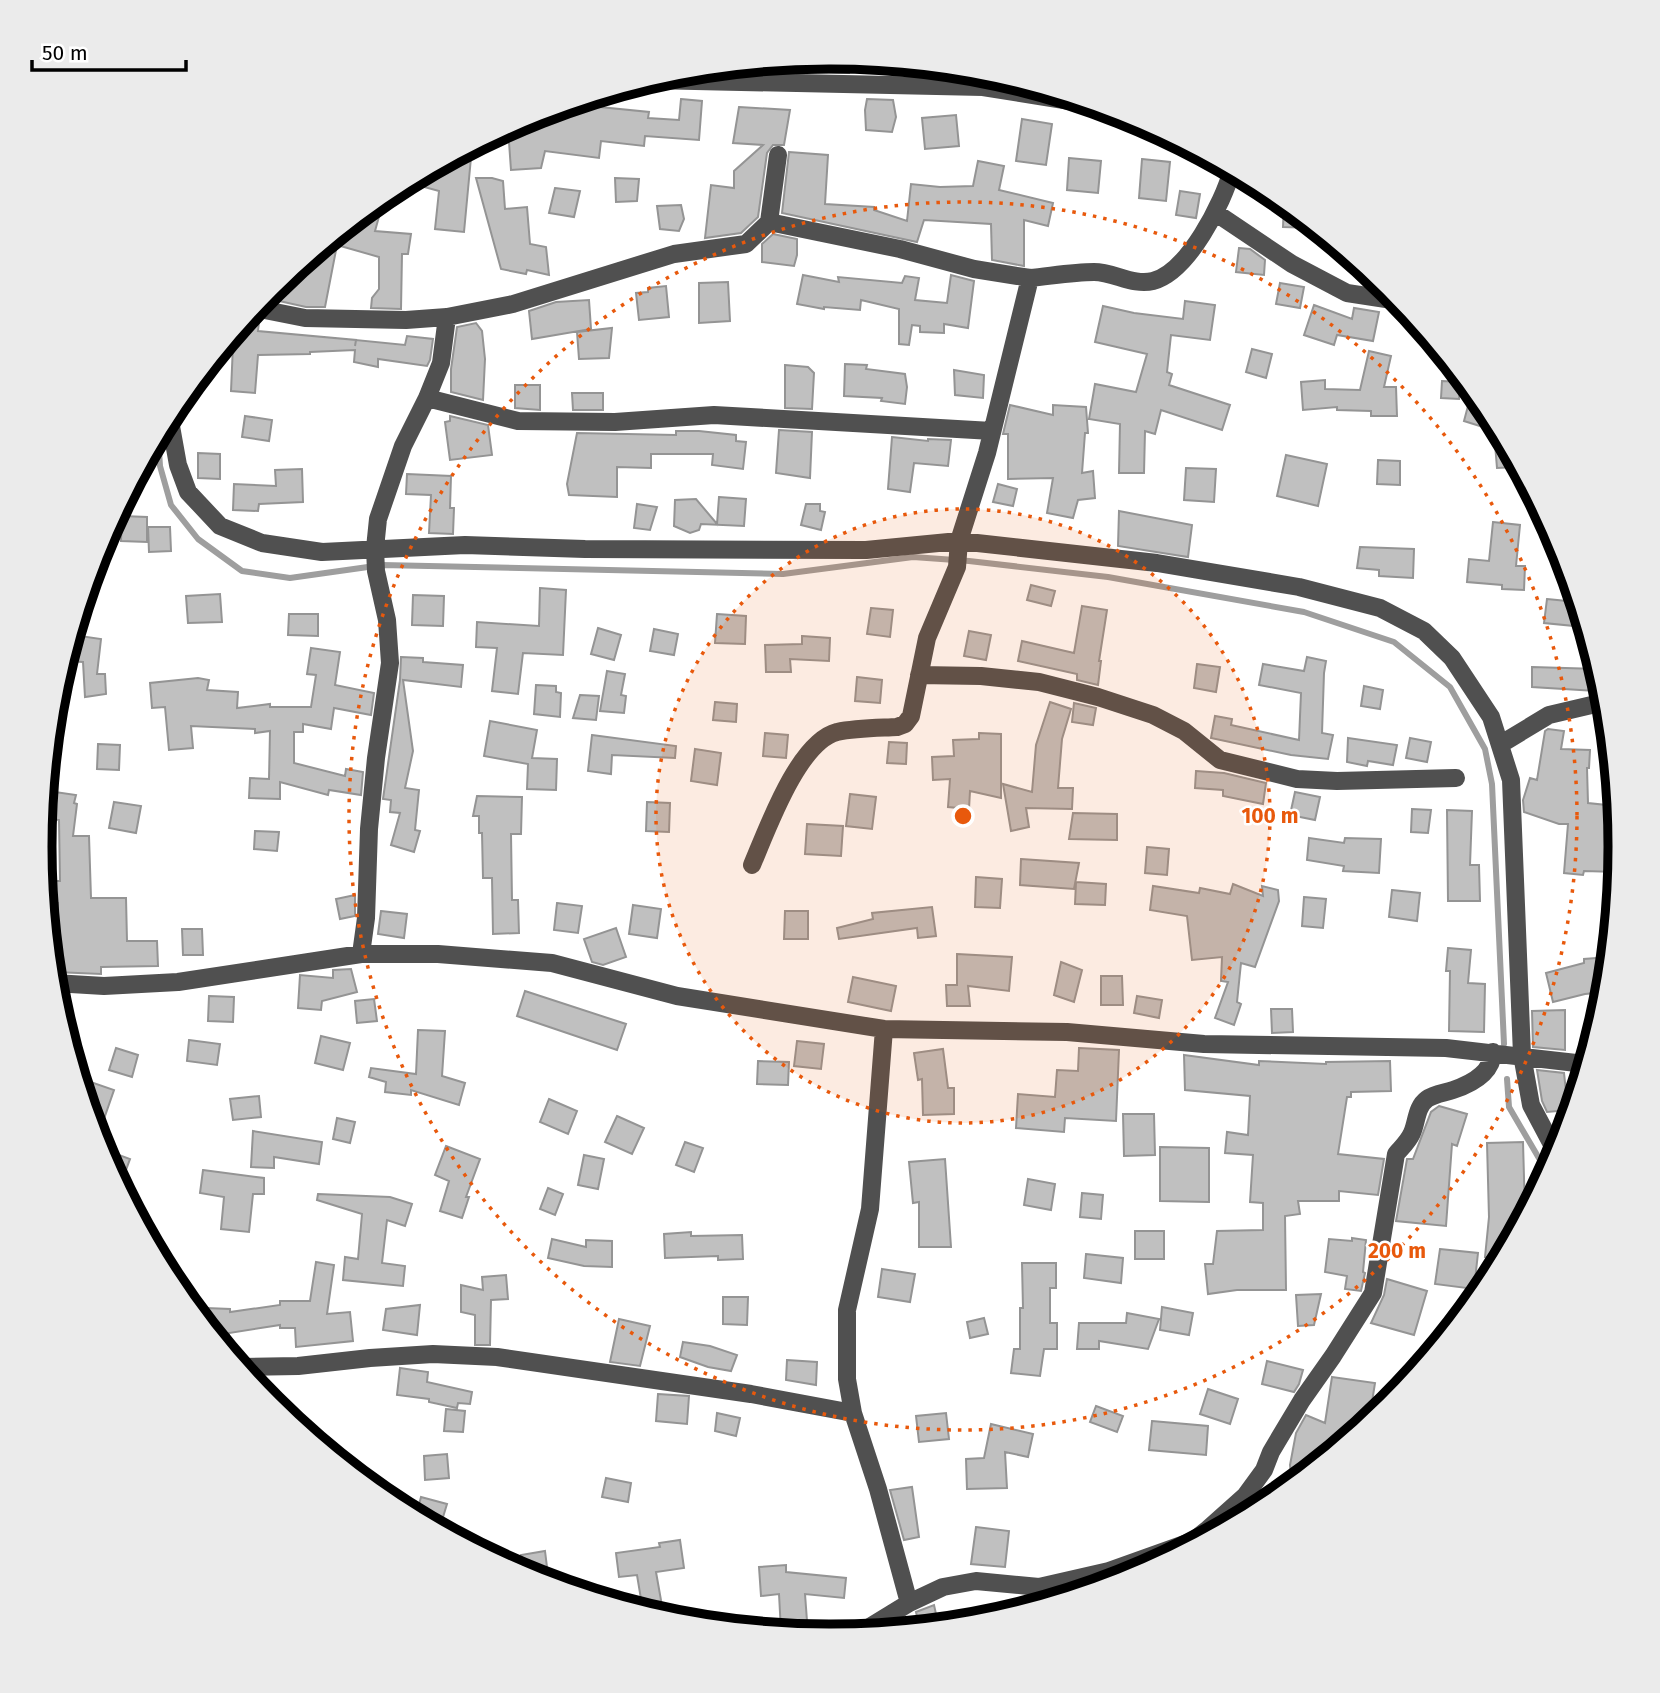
<svg xmlns="http://www.w3.org/2000/svg" width="1660" height="1693" font-family="'Fira Sans',sans-serif">
	<style>
		.lines { fill: none; stroke-linecap: round; stroke-linejoin: round }
		.stream { stroke: #9e9e9e; stroke-width: 6 }
		.building { fill: #c0c0c0; stroke: #949494; stroke-width: 2 }
		.minor { stroke: #505050; stroke-width: 18 }
		.ring { fill: none; stroke: #e8590c; stroke-width: 3.5; stroke-dasharray: 3.5 7 }
		.rim { fill: none; stroke: #000; stroke-width: 9 }
		.centre { fill: #e8590c; stroke: #fff; stroke-width: 3.5 }
		.ring-label { font-size: 21px; text-anchor: middle; font-weight: bold; fill: #e8590c; stroke: #fff; stroke-width: 5; stroke-linejoin: round; paint-order: stroke }
	</style>
	<rect width="100%" height="100%" fill="#fff"/>
	<g class="lines">
		<path class="stream" d="M158 436 160 466 171 505 198 539 242 571 290 578 382 565 783 574 913 557 969 561 1108 577 1304 612 1394 642 1450 687 1485 749 1492 784 1504 1044
			M1507 1079 1509 1107 1547 1172"/>
	</g>
	<path class="building" d="M830 57 850 59 849 73 768 71V63Z
		M681 99 702 101 699 140 645 136 644 146 601 141 599 158 545 151 541 168 511 170 508 128 528 117 570 104 649 112 648 118 679 120Z
		M867 99 893 100 896 117 892 132 866 130 865 110Z
		M739 107 790 110 784 145H773L767 153 758 217 741 233 705 238 711 185 734 188V171L763 145 733 143Z
		M956 115 959 146 925 149 922 118Z
		M1022 119 1052 124 1046 165 1016 161Z
		M472 147 464 232 435 229 439 191 406 182Z
		M789 152 828 155 825 204 874 207V210L907 221 911 184 940 187 973 186 978 161 1004 166 999 190 1053 203 1048 226 1024 220V266L992 260 991 224 924 220 917 242 782 213Z
		M1069 158 1101 161 1098 193 1067 190Z
		M1142 159 1170 162 1166 201 1139 198Z
		M476 178H492L503 181 505 209 527 207 530 244 546 247 549 275 527 270 526 274 501 269Z
		M615 178 639 179 637 201 616 202Z
		M555 188 580 191 574 217 549 213Z
		M1180 191 1200 194 1196 218 1176 215Z
		M385 195 375 231 411 234 408 254H402L401 309 371 308 372 298 379 289V257L337 245 325 307H306L270 299 272 287Z
		M1284 202 1297 213 1315 228 1283 227Z
		M681 205 684 219 679 231 660 229 657 206Z
		M773 234 797 239V255L794 266 762 262V244Z
		M1239 248 1250 249 1265 260 1264 275 1236 272Z
		M803 275 839 282 838 277 902 283 905 276 919 278 915 300 947 303 951 275 974 281 968 328 944 324V333L920 332V326L912 325 909 345 899 344V309L861 300 860 310 824 307V309L797 304Z
		M728 282 730 321 699 323V283Z
		M1280 283 1304 287 1300 308 1276 304Z
		M666 286 669 317 639 320 636 293 648 292V288Z
		M589 300 591 329 532 339 529 311 556 302Z
		M1185 301 1215 305 1210 340 1171 335 1167 372 1172 374 1169 385 1230 405 1222 430 1161 410 1155 434 1145 431 1144 473H1119L1120 424 1089 419 1095 384 1136 392 1147 354 1095 342 1103 306 1134 313 1183 319Z
		M1314 305 1352 319 1354 308 1379 312 1373 341 1337 335 1334 345 1304 335Z
		M246 319 259 322 258 331 356 340 355 346 356 340 405 345 407 336 433 339 430 360 427 366 378 359V367L354 362 355 350 310 352V354L258 355 255 393 231 391 233 345 237 330Z
		M476 323 482 331 485 359 483 400 451 392V369L457 327Z
		M612 328 609 358 579 359 577 332Z
		M1252 349 1272 354 1266 378 1246 372Z
		M1369 351 1391 356 1384 387H1396L1397 416H1371V411L1337 410V407L1303 410 1301 382 1325 380V389L1360 390Z
		M845 364 867 365 866 369 905 374 907 387 905 404 881 401 882 398 844 396Z
		M785 365 808 367 814 373 812 409 785 408Z
		M954 370 984 375 983 398 955 395Z
		M1442 381 1460 382 1459 399 1441 398Z
		M515 385H540V410L515 408Z
		M572 393H603V410H573Z
		M1469 402 1487 408 1490 413 1486 428 1464 421Z
		M1010 405 1053 415V405L1086 407 1088 433H1085L1082 473 1093 471 1095 498 1078 500 1073 518 1047 513 1053 478 1008 479V434H1003Z
		M245 416 272 420 269 441 242 437Z
		M450 416 488 425 492 455 450 460 445 422 450 421Z
		M1493 420 1512 455 1518 467 1497 468Z
		M779 430 812 432 810 478 776 473Z
		M676 431H699L736 435V441L746 442 743 469 712 465 713 454H651V468L617 467V497L569 495 567 484 577 433 676 435Z
		M892 437 928 441V439L951 440 948 466 914 463 910 492 888 489Z
		M198 453 220 454V479L198 478Z
		M1286 455 1327 464 1318 506 1277 496Z
		M1378 460 1400 461V485L1377 484Z
		M1186 468 1216 469 1214 502 1184 500Z
		M302 469 303 502 259 504 258 511 233 510 234 484 276 486 275 470Z
		M407 474 451 476 450 508H454L453 534 429 533 431 495 406 494Z
		M998 484 1017 489 1013 506 993 502Z
		M719 497 746 499 744 526 701 524 699 530 690 533 674 526 675 500 696 499 717 524Z
		M637 504 657 507 650 530 634 528Z
		M806 504H820V511L825 512 821 530 801 525Z
		M1119 511 1192 525 1188 557 1118 546Z
		M122 516 147 517V542L121 541Z
		M1493 522 1520 525 1516 566H1525L1524 590 1502 589V585L1467 582 1469 559 1489 561Z
		M148 527H170L171 551 149 552Z
		M1360 547 1414 549 1413 578 1379 576V570L1357 568Z
		M1031 585 1055 591 1051 606 1027 600Z
		M540 588 566 590 563 655 523 653 518 694 492 691 497 648 476 647 477 622 539 626Z
		M220 594 222 622 188 623 186 596Z
		M413 595 444 596 443 626 412 625Z
		M1547 599 1577 602 1585 627 1544 623Z
		M1082 606 1107 610 1099 661H1101L1098 685 1077 680V674L1018 661 1022 641 1074 653Z
		M871 608 893 610 890 637 867 634Z
		M289 614H318V636L288 635Z
		M717 614 746 616 745 644 715 643Z
		M598 628 621 635 614 660 591 654Z
		M654 629 678 634 674 655 650 651Z
		M969 631 991 635 986 660 964 656Z
		M73 635 101 639 97 674H105L106 694 85 697 83 662 68 661Z
		M802 636 830 638 829 661 790 659 791 672H766L765 645 802 644Z
		M311 648 340 652 335 685 374 693 371 715 334 708 331 729 303 724V732H294V763L345 776 346 769 363 772 361 795 329 790 328 795 280 782V799L249 798 250 778 269 779 270 731 255 733V729L191 726 193 748 169 750 165 707 152 708 150 683 198 678 209 680 207 690 238 692 237 708 270 704V707H311L316 675 307 674Z
		M401 657 423 658V662L463 665 461 687 403 680 413 751 405 788 419 790 415 830 420 831 414 852 391 845 400 813 390 812 391 800 383 799 400 680Z
		M1307 657 1326 661 1324 673 1322 733 1333 735 1328 759 1291 755 1211 738 1215 716 1232 719 1231 725 1299 740 1301 693 1259 685 1263 664 1304 671Z
		M1197 664 1220 667 1216 692 1194 688Z
		M1532 667 1598 669 1603 688 1596 691 1532 687Z
		M607 671 625 674 621 695 626 696 624 713 600 711Z
		M857 677 882 680 880 703 855 701Z
		M536 685 556 686V692L561 693 560 717 534 714Z
		M1364 686 1383 690 1380 709 1361 706Z
		M580 695 599 696 596 720 573 718Z
		M715 702 737 704 736 722 713 720Z
		M1050 702 1071 709 1062 739 1058 788H1073L1072 809 1026 808 1029 827 1011 831 1003 784 1032 792 1036 745Z
		M1074 703 1096 708 1093 725 1072 722Z
		M490 721 537 730 532 758 557 759 556 790 527 789 528 764 484 756Z
		M1548 729 1564 731 1561 749 1590 750 1589 768H1587L1588 803 1616 806 1620 847 1617 872 1584 871 1583 875 1564 873 1568 824H1559L1524 812 1523 800 1530 778 1537 780 1545 731Z
		M765 733 788 735 786 758 763 756Z
		M979 733 1001 734V798L970 791 969 809 948 807 950 779 933 780 932 757 954 756 953 740 979 739Z
		M592 735 676 746 675 758 612 755 611 774 588 771Z
		M1348 738 1397 745 1393 765 1368 761 1367 766 1347 762Z
		M1410 738 1431 742 1427 762 1406 758Z
		M889 742 907 743 906 764 887 763Z
		M98 744 120 745 119 770 97 769Z
		M695 749 721 753 717 785 691 781Z
		M1196 771 1224 773 1266 783 1263 804 1223 796V790L1195 788Z
		M55 792 76 795 74 803 77 804 73 836H89L91 898H126L127 941H157L158 966 101 967V974L55 972 58 903H47V881H60L59 820 52 819Z
		M1295 792 1320 797 1315 820 1290 815Z
		M850 794 876 797 872 829 846 826Z
		M477 796 522 797 521 834H511L512 900H518L519 933 493 934 492 878H483L482 833H479V816H473Z
		M114 802 141 806 136 833 109 828Z
		M647 802 670 803 669 832 646 831Z
		M1412 809 1431 810 1428 833 1411 832Z
		M1447 810 1472 811 1470 865H1479L1480 901H1448Z
		M1073 813 1117 814V840L1069 839Z
		M807 824 843 826 841 856 805 854Z
		M255 831 279 832 277 851 254 849Z
		M1309 838 1344 843 1345 838 1381 839 1379 873 1343 871 1344 866 1307 860Z
		M1147 847 1169 849 1167 875 1145 873Z
		M1021 859 1079 863 1074 889 1020 885Z
		M976 877 1002 879 1000 908 975 907Z
		M1076 882 1106 884 1105 905 1075 904Z
		M1233 884 1263 896 1262 886 1278 890 1279 901 1255 967 1241 963 1237 1002 1241 1004 1234 1025 1215 1018 1228 982 1221 981 1222 957 1192 960 1187 916 1150 910 1153 886 1199 893 1200 888 1230 894Z
		M1392 890 1420 893 1417 921 1389 917Z
		M355 895V916L340 919 336 899Z
		M1304 897 1326 899 1323 928 1302 926Z
		M557 903 582 906 578 933 554 930Z
		M633 905 661 909 657 938 629 934Z
		M932 907 936 936 918 938 917 928 839 939 837 928 873 919 872 913Z
		M381 911 407 914 404 938 378 934Z
		M785 911H808V939H784Z
		M616 928 626 957 603 965 592 962 584 939Z
		M182 929H202L203 955H183Z
		M1448 948 1471 950 1468 983 1485 984 1484 1032 1449 1031 1450 971H1446Z
		M957 954 1012 957 1009 991 968 986 970 1006H947L946 985H957Z
		M1609 957 1605 992 1585 994 1553 1002 1546 973 1584 963V959Z
		M1061 962 1082 970 1074 1002 1054 995Z
		M351 969 357 992 322 1001 321 1010 298 1008 300 975 333 978V970Z
		M1101 976H1122L1123 1005H1101Z
		M853 977 896 986 891 1011 848 1002Z
		M525 991 626 1024 617 1050 517 1016Z
		M209 996 234 997 233 1022 208 1021Z
		M1137 996 1162 1000 1159 1018 1134 1013Z
		M374 999 377 1021 357 1023 355 1001Z
		M1271 1009H1292L1293 1032 1272 1033Z
		M1565 1010V1050L1533 1047 1532 1011Z
		M418 1030 445 1031 442 1076 465 1083 459 1105 411 1090V1095L385 1092 386 1082 369 1077 371 1068 416 1074Z
		M321 1036 350 1043 343 1070 315 1063Z
		M189 1040 220 1044 217 1065 187 1061Z
		M797 1041 824 1044 821 1069 794 1066Z
		M116 1048 138 1055 132 1077 109 1070Z
		M1079 1048 1119 1050 1116 1121 1065 1118 1064 1132 1016 1128 1018 1094 1055 1097 1057 1070 1078 1071Z
		M943 1049 948 1088H954V1114L923 1115 922 1079 918 1080 914 1053Z
		M1184 1055 1259 1065V1061L1326 1064V1062L1390 1061 1391 1091 1351 1092V1097H1347L1338 1154 1384 1159 1378 1195 1339 1191V1201H1298L1300 1214 1285 1216 1286 1290H1237L1208 1294 1205 1264H1213L1217 1231 1263 1230V1203L1250 1202 1253 1155 1225 1153 1227 1132 1248 1135 1250 1096 1185 1090Z
		M758 1061 789 1062 788 1085 757 1084Z
		M1537 1070 1564 1073 1568 1110 1547 1112 1542 1101Z
		M79 1078 114 1090 97 1139 88 1107Z
		M259 1096 261 1117 233 1120 230 1099Z
		M549 1099 577 1111 568 1134 540 1122Z
		M1439 1106 1467 1114 1457 1146 1452 1144 1446 1226 1396 1221 1407 1159H1413L1431 1112Z
		M1123 1114H1154L1155 1155 1124 1156Z
		M617 1116 644 1128 632 1154 605 1142Z
		M337 1118 355 1122 350 1143 333 1139Z
		M253 1131 322 1142 319 1164 274 1157V1168L251 1167Z
		M685 1142 703 1148 694 1172 676 1165Z
		M1523 1142 1525 1213 1501 1258 1485 1257 1489 1217 1487 1143Z
		M446 1146 480 1159 466 1197H469L462 1218 440 1211 449 1181 435 1175Z
		M1160 1147 1209 1148V1202L1160 1201Z
		M100 1148 130 1159 120 1186 108 1164Z
		M584 1155 604 1159 598 1189 578 1185Z
		M945 1159 951 1247H919V1202L913 1203 909 1162Z
		M203 1170 264 1178V1194H253L249 1232 221 1229 224 1197 200 1193Z
		M1028 1179 1055 1184 1051 1210 1024 1205Z
		M548 1188 563 1194 555 1215 540 1209Z
		M1082 1193 1103 1195 1101 1219 1080 1217Z
		M318 1194 390 1197 412 1204 405 1226 387 1220 382 1263 405 1266 403 1286 343 1280 345 1257 358 1259 362 1214 317 1200Z
		M1135 1231H1164V1259H1135Z
		M691 1232V1236L742 1235 743 1259 718 1260V1256L665 1258 664 1234Z
		M1352 1238 1366 1240 1363 1272 1365 1273 1361 1291 1345 1289 1347 1276 1325 1272 1329 1239 1352 1241Z
		M552 1239 586 1247V1240L612 1241V1267L584 1266 548 1258Z
		M1440 1249 1478 1253 1474 1289 1435 1284Z
		M1086 1254 1123 1258 1121 1283 1084 1278Z
		M316 1262 334 1265 327 1314 350 1312 353 1341 296 1347 295 1328H280V1325L229 1333V1339H218L207 1326V1308L230 1309V1312L280 1305V1301H310Z
		M1022 1263H1056V1288H1050V1323H1057V1349H1044L1040 1376 1011 1373 1014 1349H1020V1308H1023Z
		M882 1269 915 1274 910 1302 878 1297Z
		M506 1275 508 1299 491 1300 490 1345H475V1315L461 1312V1285L483 1290 482 1277Z
		M1387 1279 1427 1291 1414 1335 1371 1323 1384 1295Z
		M1321 1294 1314 1325 1298 1326 1296 1295Z
		M723 1297H748L747 1325 723 1324Z
		M420 1305 417 1335 383 1330 386 1309Z
		M1162 1307 1193 1313 1189 1335 1160 1330Z
		M1127 1313 1159 1319 1148 1349 1099 1341V1349H1077L1079 1323H1126Z
		M984 1318 988 1334 970 1338 967 1322Z
		M619 1319 650 1326 640 1366 610 1362Z
		M683 1342 710 1346 737 1355 731 1371 708 1367 680 1357Z
		M787 1360 817 1362 816 1385 786 1380Z
		M1267 1361 1303 1370 1299 1384 1294 1392 1262 1384Z
		M400 1368 428 1372 427 1382 472 1392 470 1404 458 1403 457 1408 429 1402V1399L397 1395Z
		M1332 1377 1375 1383 1369 1421 1292 1484 1290 1465 1296 1433 1306 1415 1325 1423Z
		M1208 1389 1238 1399 1230 1424 1200 1414Z
		M658 1394 689 1396 687 1424 656 1421Z
		M1096 1406 1123 1416 1117 1432 1090 1422Z
		M446 1409 465 1411 463 1432 444 1431Z
		M717 1413 740 1418 736 1436 715 1431Z
		M946 1413 949 1439 919 1442 916 1416Z
		M1152 1421 1208 1426 1206 1455 1149 1450Z
		M991 1424 1033 1434 1028 1457 1005 1452 1007 1488 967 1489 966 1459 984 1458Z
		M447 1454 449 1478 425 1480 424 1456Z
		M606 1478 631 1483 628 1502 602 1497Z
		M912 1487 919 1537 904 1540 890 1490Z
		M421 1497 447 1504 440 1527 416 1516Z
		M976 1527 1009 1531 1005 1567 971 1564Z
		M680 1540 684 1568 656 1572 664 1617 643 1611 637 1575 619 1577 616 1553 660 1547 659 1543Z
		M545 1551 549 1583 524 1574 521 1555Z
		M786 1565V1572L846 1578 844 1598 805 1594 808 1634 781 1631 779 1594 761 1596 759 1567Z
		M934 1605 938 1623 919 1627 916 1612Z"/>
	<g class="lines">
		<path class="minor" d="M649 80 983 87 1089 104
			M1216 213 1292 264 1347 293 1399 301
			M769 222 778 155
			M255 308 305 318 406 320 447 317 513 304 674 254 746 244 769 222 900 249 974 269 1030 278
			M427 398 518 421 615 422 714 415 992 431
			M169 415 178 465 188 492 220 526 262 543 322 552 465 545 585 549 866 550 959 541 1157 563 1299 587 1380 608 1424 631 1452 658 1491 717 1511 780 1522 1055 1531 1105 1557 1154
			M919 675 981 676 1039 682 1098 697 1153 715 1184 731 1220 760 1297 779 1337 781 1456 778
			M1501 744 1549 715 1600 703 1605 699
			M752 865C767 830 798 742 837 732 856 728 878 728 897 727L905 724 911 716 927 638 957 567 959 541 987 453 1030 278C1051 276 1073 272 1094 272 1114 272 1133 286 1153 281 1188 272 1223 203 1232 170
			M361 954 366 918 369 829 376 758 390 663 387 620 376 571 375 548 378 519 403 446 427 398 441 363 447 317
			M54 983 104 986 178 982 361 954H438L552 963 677 996 884 1029 1067 1032 1204 1044 1446 1048 1585 1064
			M884 1029 870 1209 847 1310V1379L853 1413 878 1489 909 1603
			M241 1367 298 1366 370 1358 433 1354 497 1357 751 1394 853 1413
			M860 1633 909 1603 943 1587 976 1581 1039 1587 1109 1571 1193 1541 1208 1529 1245 1496 1264 1470 1271 1452 1302 1400 1333 1356 1373 1293 1396 1154C1402 1147 1408 1142 1412 1133 1417 1122 1416 1107 1427 1099 1434 1094 1444 1093 1453 1090 1471 1084 1492 1073 1493 1052"/>
	</g>
	<circle cx="963" cy="816" r="307" fill="#e8590c" fill-opacity=".12"/>
	<g class="ring">
		<circle cx="963" cy="816" r="307"/>
		<circle cx="963" cy="816" r="614"/>
	</g>
	<path d="M0 0H1660V1693H0ZM829 69H831A777 777 0 0 1 1608 846V847A777 777 0 0 1 831 1624H829A777 777 0 0 1 52 847V846A777 777 0 0 1 829 69Z" fill="#ebebeb" fill-rule="evenodd"/>
	<path class="rim" d="M829 69H831A777 777 0 0 1 1608 846V847A777 777 0 0 1 831 1624H829A777 777 0 0 1 52 847V846A777 777 0 0 1 829 69Z"/>
	<circle cx="963" cy="816" r="10" class="centre"/>
	<g class="ring-label">
		<text x="1270" y="823">100 m</text>
		<text x="1397" y="1258">200 m</text>
	</g>
	<path d="M32 60v10h154v-10" fill="none" stroke="#000000" stroke-width="3.5"/>
	<text x="42" y="60" font-size="21" fill="#000000" stroke="#ffffff" stroke-width="5" paint-order="stroke">50 m</text>
</svg>
